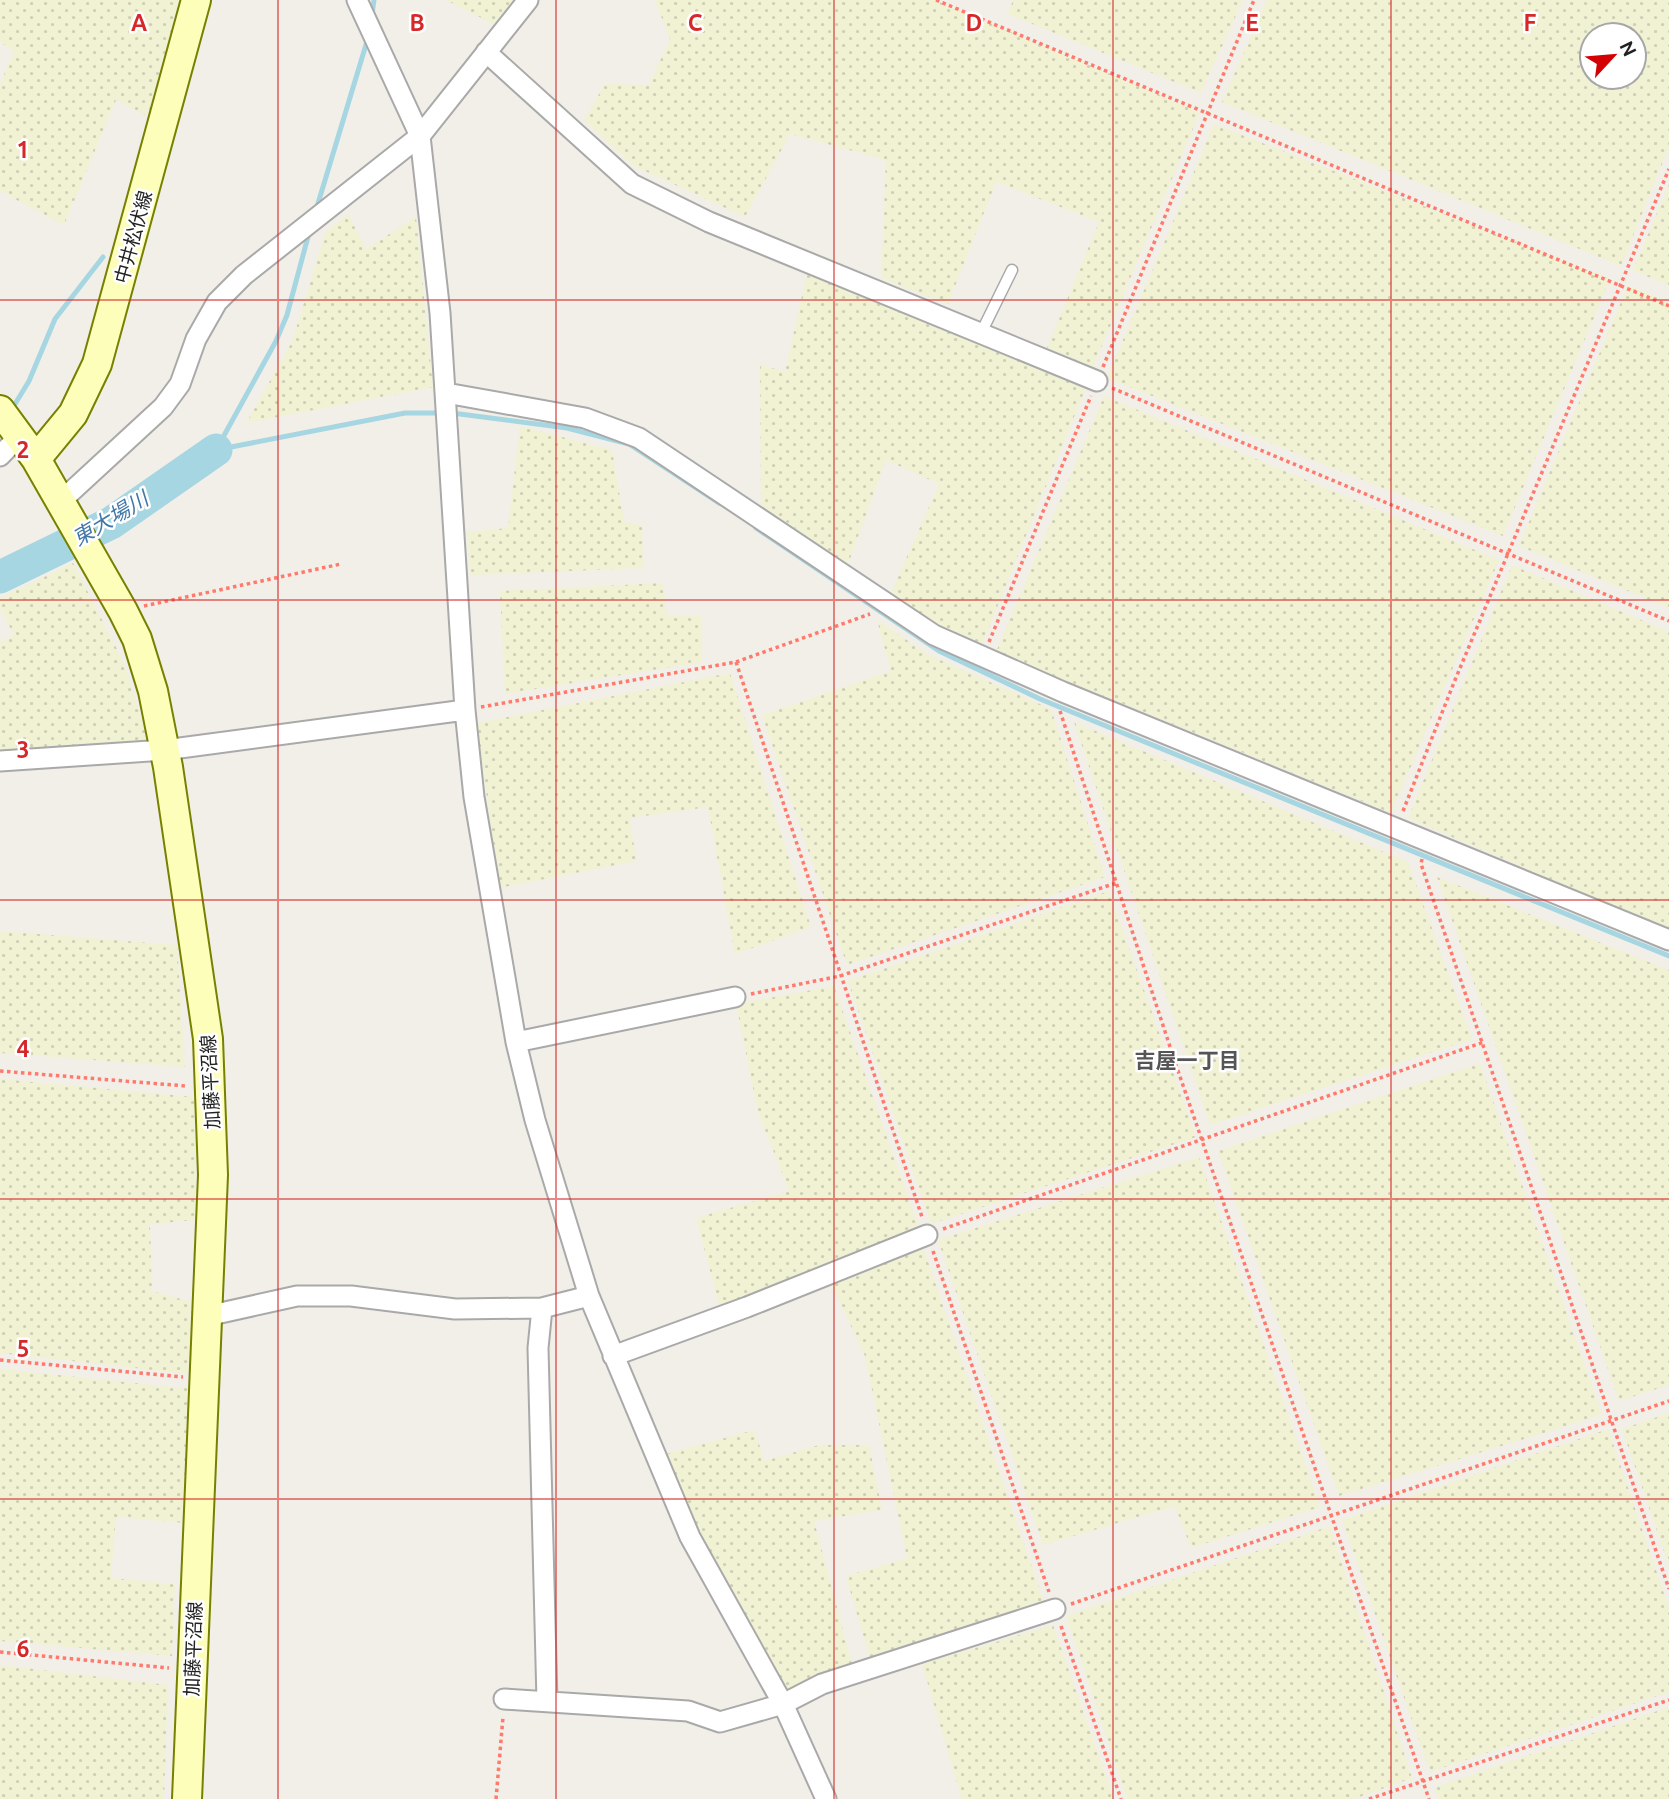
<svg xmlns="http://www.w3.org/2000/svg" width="1669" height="1799" font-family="Ubuntu,'Noto Sans JP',sans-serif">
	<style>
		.farmland { fill: url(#farmland-dots); fill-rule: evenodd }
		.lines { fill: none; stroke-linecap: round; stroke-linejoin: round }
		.stream { stroke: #a6d6e2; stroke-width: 5 }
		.river { stroke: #a6d6e2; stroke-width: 33 }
		.lane-casing { stroke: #a9a9a9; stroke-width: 13 }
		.street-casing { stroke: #a9a9a9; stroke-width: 23 }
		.secondary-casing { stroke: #768100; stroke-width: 32 }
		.path { stroke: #ff796c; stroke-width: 3.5; stroke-dasharray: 3.5 3.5; stroke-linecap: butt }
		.lane { stroke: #fff; stroke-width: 10 }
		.street { stroke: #fff; stroke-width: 19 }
		.secondary { stroke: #fcfeba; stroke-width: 28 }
		.grid { fill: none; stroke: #d62828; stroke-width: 2; stroke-opacity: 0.55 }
		.labels { text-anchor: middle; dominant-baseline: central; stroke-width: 5; stroke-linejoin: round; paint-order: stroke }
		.street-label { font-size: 19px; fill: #222; stroke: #fff }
		.water-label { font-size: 21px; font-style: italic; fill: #4177a9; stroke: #fff }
		.neighbourhood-label { font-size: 21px; font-weight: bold; fill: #555; stroke: #fff }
		.grid-label { font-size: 23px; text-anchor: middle; font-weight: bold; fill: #d62828; stroke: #fff; stroke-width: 5; stroke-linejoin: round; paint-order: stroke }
	</style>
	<defs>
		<pattern id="farmland-dots" width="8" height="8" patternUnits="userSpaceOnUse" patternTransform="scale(1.75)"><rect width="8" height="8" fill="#f0f2d3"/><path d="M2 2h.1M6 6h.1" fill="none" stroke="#cecfb5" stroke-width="1.8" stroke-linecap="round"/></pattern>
	</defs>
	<rect width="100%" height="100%" fill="#f2efe8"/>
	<path class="farmland" d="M0 0H181L151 118 116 100 64 225 0 191V84L14 51 0 42Z
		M446 0H517L497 26Z
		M655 0H935L1200 112 1093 367 1047 348 1099 222 996 182 948 304 881 278 886 160 790 134 745 217 634 166 584 120 605 84 649 85 670 39Z
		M1013 0H1243L1201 93 1008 14Z
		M1267 0H1669V147L1621 266 1222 102ZM1634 35V77H1592V35Z
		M1214 124 1610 279 1503 536 1107 378Z
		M1669 184V286L1633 270Z
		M348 214 366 249 416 217 433 387 246 423 292 342 326 231Z
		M807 273 1087 385 981 647 938 626 891 593 939 484 886 460 848 564 761 505 760 364 785 372Z
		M1628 285 1669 303V608L1519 546Z
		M1104 396 1499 560 1391 813 996 652Z
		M520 426 612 450 624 522 642 525 643 568 471 575 467 532 508 528Z
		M73 563 124 663 150 746 0 755V642L14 635 0 608V598Z
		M1512 565 1669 632V930L1408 818Z
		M663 583 667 616H701L702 662 505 694 500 591Z
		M877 620 929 655 1051 709 1105 877 847 965 762 715 891 671Z
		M730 673 811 927 735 954 708 807 630 818 636 861 499 888 477 723Z
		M1074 722 1408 862 1472 1039 1210 1125Z
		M1437 877 1669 970V1385L1619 1401Z
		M1109 891 1196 1137 931 1224 848 981Z
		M0 931 177 945 185 1067 0 1053Z
		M834 986 920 1231 720 1308 696 1218 789 1191 758 1112 736 1004Z
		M1480 1063 1602 1415 1339 1496 1218 1151Z
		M0 1079 195 1097 197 1220 150 1224 152 1291 195 1303 189 1374 0 1353Z
		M1199 1157 1320 1507 1191 1548 1175 1506 1043 1545 938 1240Z
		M923 1247 1045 1605 870 1659 846 1576 907 1558 865 1356 830 1281Z
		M0 1369 193 1389 185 1523 116 1517 111 1578 175 1584 172 1656 0 1641Z
		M1669 1413V1566L1622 1429Z
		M1608 1429 1669 1608V1692L1430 1772 1342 1520Z
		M754 1430 765 1461 819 1445H869L882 1510 814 1521 853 1667 787 1694 700 1542 666 1454Z
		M1330 1526 1412 1778 1354 1799H1127L1066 1616Z
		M1053 1625 1114 1799H962L922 1664Z
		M0 1665 168 1685 164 1799H0Z
		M1669 1707V1799H1439L1435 1787Z"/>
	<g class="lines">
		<path class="stream" d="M372 15 374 0
			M316 210 368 38
			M12 409 29 381 55 319 103 257
			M452 413 567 428 629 444 719 503
			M216 450 405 413H442
			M216 450 276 341 287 315 309 233
			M756 528 939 651 1040 699 1669 956"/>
		<path class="river" d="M0 577 111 523 216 450"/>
		<g class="lane-casing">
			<path id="lane" d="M981 333 1012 270"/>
		</g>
		<g class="street-casing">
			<path id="street" d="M357 0 420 136 440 313 465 710 474 797 516 1042 535 1120 589 1296 690 1537 783 1704 826 1799
				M486 52 632 184 709 222 1097 381
				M446 393 585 418 639 438 934 635 1063 692 1669 940
				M0 456 20 435
				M61 501 163 407 180 384 196 339 217 302 244 275 420 136 528 0
				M0 761 165 750 465 710
				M516 1042 735 997
				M542 1308 538 1348 547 1701
				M207 1316 297 1296H351L455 1309 542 1308 589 1296
				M613 1356 747 1307 927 1235
				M504 1699 688 1711 720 1722 783 1704 822 1684 1055 1609"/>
		</g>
		<g class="secondary-casing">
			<path id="secondary" d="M0 410 36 459 123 611 137 639 153 691 168 767 208 1039 213 1175 187 1799
				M36 459 73 414 97 364 196 0"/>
		</g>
		<path class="path" d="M936 0 1669 306
			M1103 367 1254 0
			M1112 388 1669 621
			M144 606 341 564
			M989 642 1091 396
			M736 662 922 1217
			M481 707 736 662 870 614
			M1060 711 1176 1065 1429 1799
			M1403 811 1455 680 1669 169
			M1422 859 1421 864 1669 1589
			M751 994 840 976 1116 883
			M0 1071 186 1086
			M943 1229 1484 1042
			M933 1251 1049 1592
			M0 1360 183 1377
			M1071 1604 1669 1401
			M1061 1626 1121 1799
			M0 1652 169 1668
			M496 1799 503 1717
			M1369 1799 1669 1700"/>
		<use href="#lane" class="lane"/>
		<use href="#street" class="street"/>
		<use href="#secondary" class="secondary"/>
	</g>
	<path class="grid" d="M278 0V1799M556 0V1799M834 0V1799M1113 0V1799M1391 0V1799M0 300H1669M0 600H1669M0 900H1669M0 1199H1669M0 1499H1669"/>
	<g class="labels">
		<g class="street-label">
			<text transform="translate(133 237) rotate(-75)">中井松伏線</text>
			<text transform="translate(210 1082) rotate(-93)">加藤平沼線</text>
			<text transform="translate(193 1649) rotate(-88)">加藤平沼線</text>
		</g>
		<g class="water-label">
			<text transform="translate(110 518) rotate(-31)">東大場川</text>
		</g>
		<g class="neighbourhood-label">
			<text x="1187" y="1060">吉屋一丁目</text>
		</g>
	</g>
	<g class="grid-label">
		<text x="139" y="31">A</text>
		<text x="417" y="31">B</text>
		<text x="695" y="31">C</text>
		<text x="974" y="31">D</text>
		<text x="1252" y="31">E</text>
		<text x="1530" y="31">F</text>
		<text x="23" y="158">1</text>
		<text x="23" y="458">2</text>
		<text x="23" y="758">3</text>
		<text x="23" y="1057">4</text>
		<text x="23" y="1357">5</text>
		<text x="23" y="1657">6</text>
	</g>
	<g transform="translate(1613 56) rotate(64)"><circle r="33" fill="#ffffff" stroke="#a7a7a7" stroke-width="2"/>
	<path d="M0-5L12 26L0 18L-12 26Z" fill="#d30004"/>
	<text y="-10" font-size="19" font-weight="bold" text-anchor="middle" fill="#222222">N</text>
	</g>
</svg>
